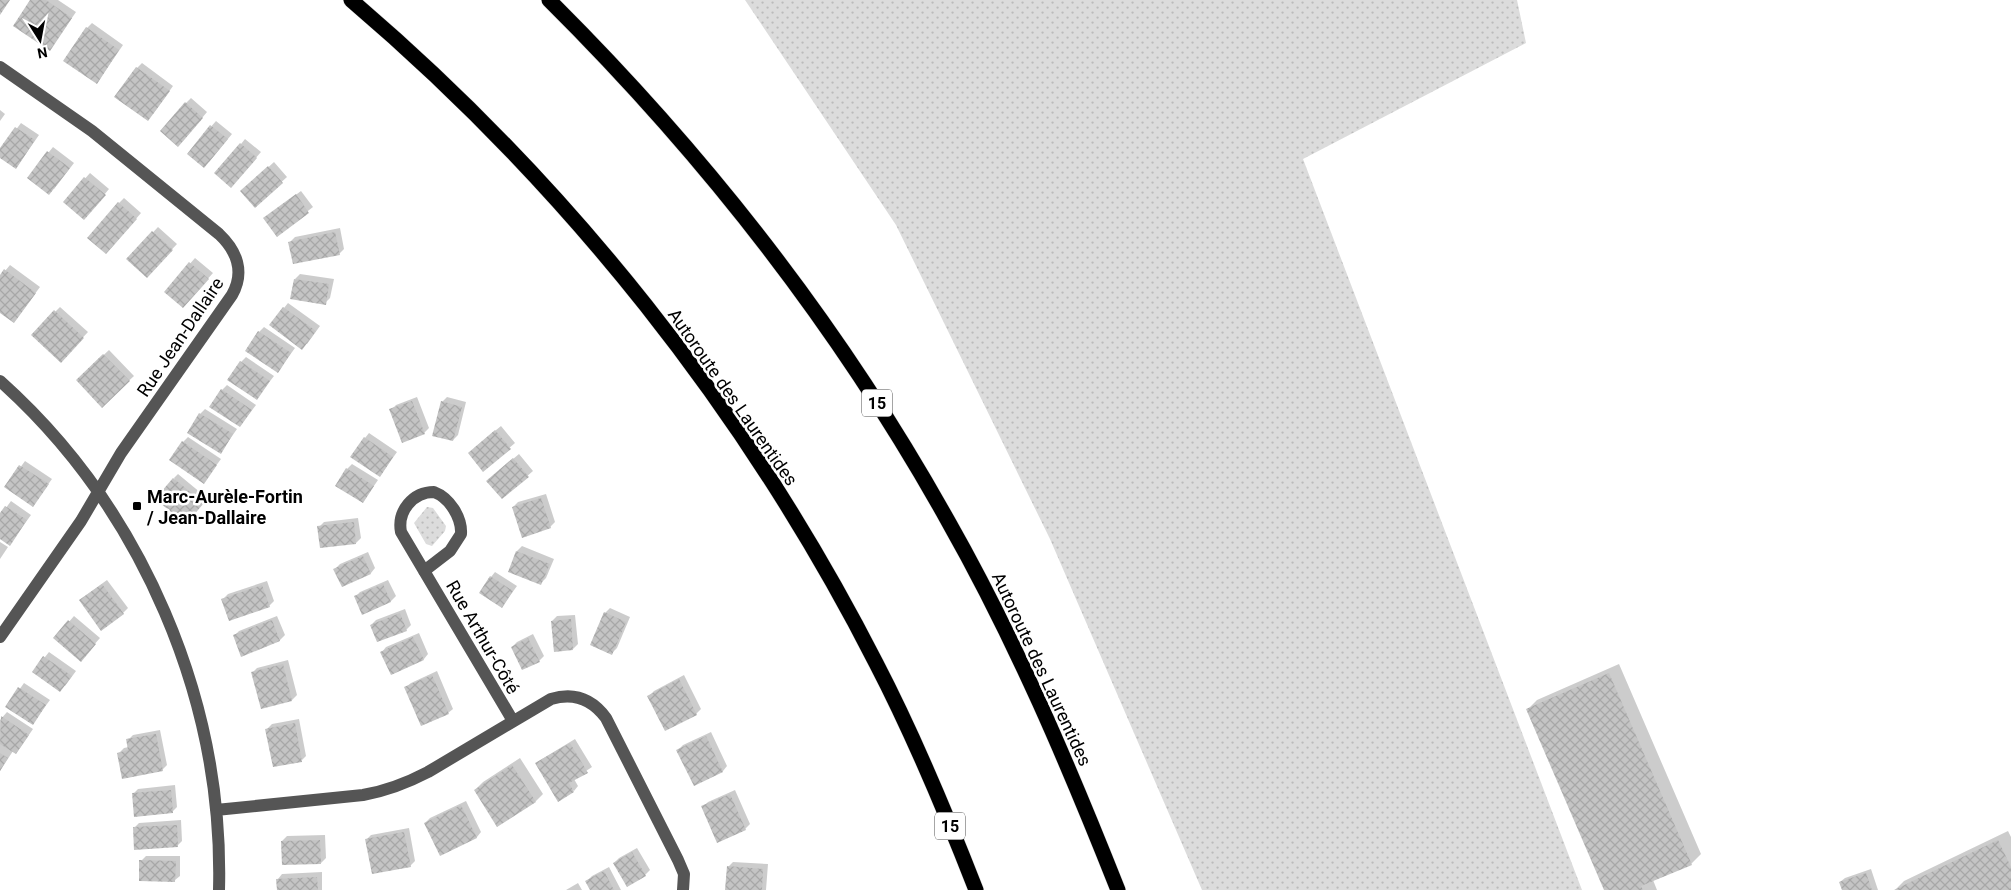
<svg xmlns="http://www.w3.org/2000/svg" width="2011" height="890" font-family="Roboto,sans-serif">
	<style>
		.grass { fill: url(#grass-dots) }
		.shadow { fill: #0003 }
		.building { fill: url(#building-cross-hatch) }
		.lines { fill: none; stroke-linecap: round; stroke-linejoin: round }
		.highway-casing { stroke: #dbdbdb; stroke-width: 16 }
		.minor { stroke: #555; stroke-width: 12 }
		.highway { stroke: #000; stroke-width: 15 }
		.poi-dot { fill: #000; stroke: #fff; stroke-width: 2 }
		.labels { text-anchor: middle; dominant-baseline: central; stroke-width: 5; stroke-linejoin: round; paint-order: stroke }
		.shield { fill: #fff; stroke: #4c4c4c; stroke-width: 1 }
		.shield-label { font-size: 16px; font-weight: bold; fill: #000 }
		.street-label { font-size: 18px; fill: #000; stroke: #fff }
		.poi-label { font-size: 18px; font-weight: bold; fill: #000; stroke: #fff; text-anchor: start }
	</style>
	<defs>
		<pattern id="grass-dots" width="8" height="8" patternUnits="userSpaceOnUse" patternTransform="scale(1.25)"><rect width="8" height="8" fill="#dcdcdc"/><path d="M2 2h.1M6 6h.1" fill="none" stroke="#bbb" stroke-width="1.8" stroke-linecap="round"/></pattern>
		<pattern id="building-cross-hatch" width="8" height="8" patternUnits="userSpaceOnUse" patternTransform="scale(1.25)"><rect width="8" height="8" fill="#c4c4c4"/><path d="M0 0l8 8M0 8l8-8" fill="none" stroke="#a7a7a7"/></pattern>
	</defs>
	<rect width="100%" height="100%" fill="#fff"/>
	<path class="grass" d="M745 0H1517L1526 43 1303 159 1582 890H1202L1050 539 896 225Z
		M427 507 433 508 446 526 445 531 432 546 426 544 414 523Z"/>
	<path class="shadow" d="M32 0H58L76 12 54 44Z
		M92 23 123 45 101 77 87 28Z
		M142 63 173 86 153 114 137 68Z
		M191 98 207 112 183 141 186 103Z
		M0 110 5 114 0 121Z
		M216 121 232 134 209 162 188 153Z
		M21 123 39 135 16 168 0 157V151Z
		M245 139 261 152 236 181 241 144Z
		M53 147 74 163 54 189 28 178Z
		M274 162 287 177 255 206 247 187Z
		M90 173 109 189 89 213 64 202Z
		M301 191 313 207 277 235 270 214Z
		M124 198 141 213 111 248 119 203Z
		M158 227 177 244 147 276 128 259Z
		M340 228 344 249 339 254 290 242 295 237Z
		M195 258 213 273 188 301 166 291Z
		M10 265 40 287 14 322 0 312V277Z
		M300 274 334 279 330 298 325 303 295 279Z
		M288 303 320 326 307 344 284 308Z
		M60 307 88 332 61 361 32 335Z
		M264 327 295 348 282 366 259 332Z
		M109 350 134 376 102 406 77 380Z
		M246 357 274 376 257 398 241 362Z
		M227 385 256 405 240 426 222 390Z
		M417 397 429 428 424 433 391 410 396 405Z
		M447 397 466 402 458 435 453 440 442 402Z
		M205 409 237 429 221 452 200 414Z
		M501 426 515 443 483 470 474 448Z
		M369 433 397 452 380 476 365 438Z
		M188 437 221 459 204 482 183 442Z
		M519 454 533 471 502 498 493 476Z
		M25 461 52 479 33 505 6 487Z
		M352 464 378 480 363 502 347 469Z
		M178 474 207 498 191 518 174 478Z
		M546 494 555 522 550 527 513 507 518 502Z
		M11 501 31 515 10 544 0 537V516Z
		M358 518 361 538 356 543 319 527 324 522Z
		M0 542 8 547 0 559Z
		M522 546 554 559 546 578 541 583 509 571 517 551Z
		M368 552 375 568 371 573 342 585 335 569 340 564Z
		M495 572 517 586 502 607 491 577Z
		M107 580 128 608 123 613 85 596Z
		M388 580 396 596 391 601 363 613 355 597 360 592Z
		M267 581 274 601 269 606 223 599 228 594Z
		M610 608 630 617 617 648 612 653 605 613Z
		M405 609 411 625 406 630 371 625 376 620Z
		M575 615 578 644 573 649 552 621 557 616Z
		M74 616 100 638 85 655 55 638Z
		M277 616 285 635 280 640 242 655 234 636 239 631Z
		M419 633 428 654 424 659 392 674 382 652 386 647Z
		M533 634 544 656 539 661 512 647 517 642Z
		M49 652 76 671 65 686 33 672Z
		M288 660 297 695 292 700 262 707 252 673 257 668Z
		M1619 664 1701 854 1691 864 1653 880 1657 890H1606L1527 710 1537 700Z
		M437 671 453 709 448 713 406 687 411 683Z
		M684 675 701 709 696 714 649 696 654 691Z
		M24 683 50 700 32 724 7 707Z
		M7 712 33 729 20 748 15 753 13 751 0 771V720Z
		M299 719 306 756 302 760 267 729 272 724Z
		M160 730 167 765 162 770 119 753 124 748 129 747 128 740 133 735Z
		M711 732 727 766 723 771 695 784 678 750 683 745Z
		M575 739 592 767 574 779 578 786 574 791 537 763 542 759Z
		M520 758 543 794 536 801 498 825 475 790 483 782Z
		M175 785 177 807 172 812 133 794 138 789Z
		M735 790 750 824 745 829 703 807 708 802Z
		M466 801 481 832 477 837 440 854 425 823 430 818Z
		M181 820 182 841 177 846 134 828 139 823Z
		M409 828 415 861 410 866 366 840 371 835Z
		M2008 831 2011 837V890H1895L1904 881Z
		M325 835 326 858 321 863 282 841 287 836Z
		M637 848 650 870 645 875 614 863 619 858Z
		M146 856H180V876L175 880 141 861Z
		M733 862 768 864 766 890H726L728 867Z
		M609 867 621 890H592L587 881 592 876Z
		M1871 869 1878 890H1843L1840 882 1845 878Z
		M322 872V890H278V879L282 874Z
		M578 883 582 890H566Z"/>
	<path class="building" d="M0 0H10L0 15Z
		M30 0H46L72 18 50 51 13 26Z
		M86 27 119 50 97 84 63 61Z
		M136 67 170 91 148 121 114 97Z
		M185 102 203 118 178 147 160 131Z
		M210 125 228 139 204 168 187 154Z
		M15 127 35 140 16 169 0 158V148Z
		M240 143 257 158 231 188 214 173Z
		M47 151 70 168 49 195 27 178Z
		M268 166 283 183 255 208 240 191Z
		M84 177 106 195 84 220 63 202Z
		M296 194 309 213 277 237 263 218Z
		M118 202 137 219 106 254 87 238Z
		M152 231 173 250 147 278 126 259Z
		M335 232 340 255 293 264 288 242Z
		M189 262 209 279 183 308 164 292Z
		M4 269 36 293 14 323 0 313V275Z
		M294 279 329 284 326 305 290 299Z
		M283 307 316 331 302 350 269 325Z
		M54 310 84 338 61 363 31 335Z
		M258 331 291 353 278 373 245 351Z
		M103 354 130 381 102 408 76 380Z
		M240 361 270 381 257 400 227 380Z
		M221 389 252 410 240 427 209 407Z
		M412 401 425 434 402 443 389 409Z
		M441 401 462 407 453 441 432 436Z
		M199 413 233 434 221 454 187 433Z
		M495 430 511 449 483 472 468 453Z
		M364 437 393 457 380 477 350 457Z
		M182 441 217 465 204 484 169 460Z
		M513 458 529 477 502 499 486 481Z
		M19 465 49 484 33 507 4 487Z
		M346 468 374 486 363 503 335 486Z
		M173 478 204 503 186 524 155 499Z
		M541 498 551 528 522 538 512 507Z
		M5 506 27 520 10 546 0 539V513Z
		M354 522 356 544 320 548 317 526Z
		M516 551 550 564 541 585 508 572Z
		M363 556 371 574 342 587 333 569Z
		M490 576 513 591 502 608 479 593Z
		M102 584 124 614 101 631 79 600Z
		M383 584 391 602 362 615 354 596Z
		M262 585 270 607 229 621 221 599Z
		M604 612 626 622 612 655 590 645Z
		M400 613 407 631 377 642 370 625Z
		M571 619 573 650 554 652 551 621Z
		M68 620 96 644 81 662 53 638Z
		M272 620 280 641 241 657 233 635Z
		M413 637 424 660 391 675 380 652Z
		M528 638 540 662 522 670 511 647Z
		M43 656 72 676 60 692 32 672Z
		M283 664 292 701 261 709 251 672Z
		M1609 673 1692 865 1641 886 1643 890H1604L1526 709Z
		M432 675 449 714 421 726 404 687Z
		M679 679 697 715 665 731 647 696Z
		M18 687 46 705 33 725 5 707Z
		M1 716 29 735 16 754 0 744Z
		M295 723 302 762 273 767 265 729Z
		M156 734 163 771 122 779 117 753 128 750 126 739Z
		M706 736 723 772 694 786 676 750Z
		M570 743 588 773 569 783 574 792 558 802 535 763Z
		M0 753 8 758 0 771Z
		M512 765 536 802 497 827 474 790Z
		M171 790 173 813 134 817 132 793Z
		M730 794 746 830 717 843 701 806Z
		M461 805 477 838 440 856 424 823Z
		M177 825 178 847 134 850 133 827Z
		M404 832 411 867 372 874 365 839Z
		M320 840 321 864 282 865 281 841Z
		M1998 840 2011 867V890H1894Z
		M632 852 646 876 627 887 613 863Z
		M139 860 176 861 175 882 139 881Z
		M727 866 763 869 762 890H725Z
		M604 871 614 890H590L585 881Z
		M1866 873 1872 890H1842L1839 882Z
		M317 877 318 890H277L276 879Z"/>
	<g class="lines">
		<g class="highway-casing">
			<path id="highway" d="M351 0C567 184 747 410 876 663 914 736 946 813 976 890
				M549 0C705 155 841 329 948 521 1015 639 1068 764 1118 890"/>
		</g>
		<path class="minor" d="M0 67 92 131 219 234C237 251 245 272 232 295L121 453 81 521 0 637
			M0 381C142 508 224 700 219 890
			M424 571 450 551 461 534C462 518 450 498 434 492 413 492 397 511 401 532L513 721
			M216 810 363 795C386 791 407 783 428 772L551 699C574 692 592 699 606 718L678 860 684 874 683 890"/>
		<use href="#highway" class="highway"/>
	</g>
	<rect class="poi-dot" x="132" y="501" width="10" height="10" rx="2.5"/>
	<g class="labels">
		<g class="shield">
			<rect x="862" y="389.5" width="30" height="27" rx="4"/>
			<rect x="935" y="812.5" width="30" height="27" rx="4"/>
		</g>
		<g class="shield-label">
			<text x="877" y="403">15</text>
			<text x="950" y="826">15</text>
		</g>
		<g class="street-label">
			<text transform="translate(180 337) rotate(-56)">Rue Jean-Dallaire</text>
			<text transform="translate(733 397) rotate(55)">Autoroute des Laurentides</text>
			<text transform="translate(483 637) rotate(60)">Rue Arthur-Côté</text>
			<text transform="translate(1042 669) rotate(65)">Autoroute des Laurentides</text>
		</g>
		<g class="poi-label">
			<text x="147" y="496">Marc-Aurèle-Fortin<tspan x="147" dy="21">/ Jean-Dallaire</tspan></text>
		</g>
	</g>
	<g transform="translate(40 40) rotate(169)" stroke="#ffffff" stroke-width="4" paint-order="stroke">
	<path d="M0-4L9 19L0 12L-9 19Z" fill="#000000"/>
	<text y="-8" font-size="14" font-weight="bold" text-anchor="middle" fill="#000000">N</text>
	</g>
</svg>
